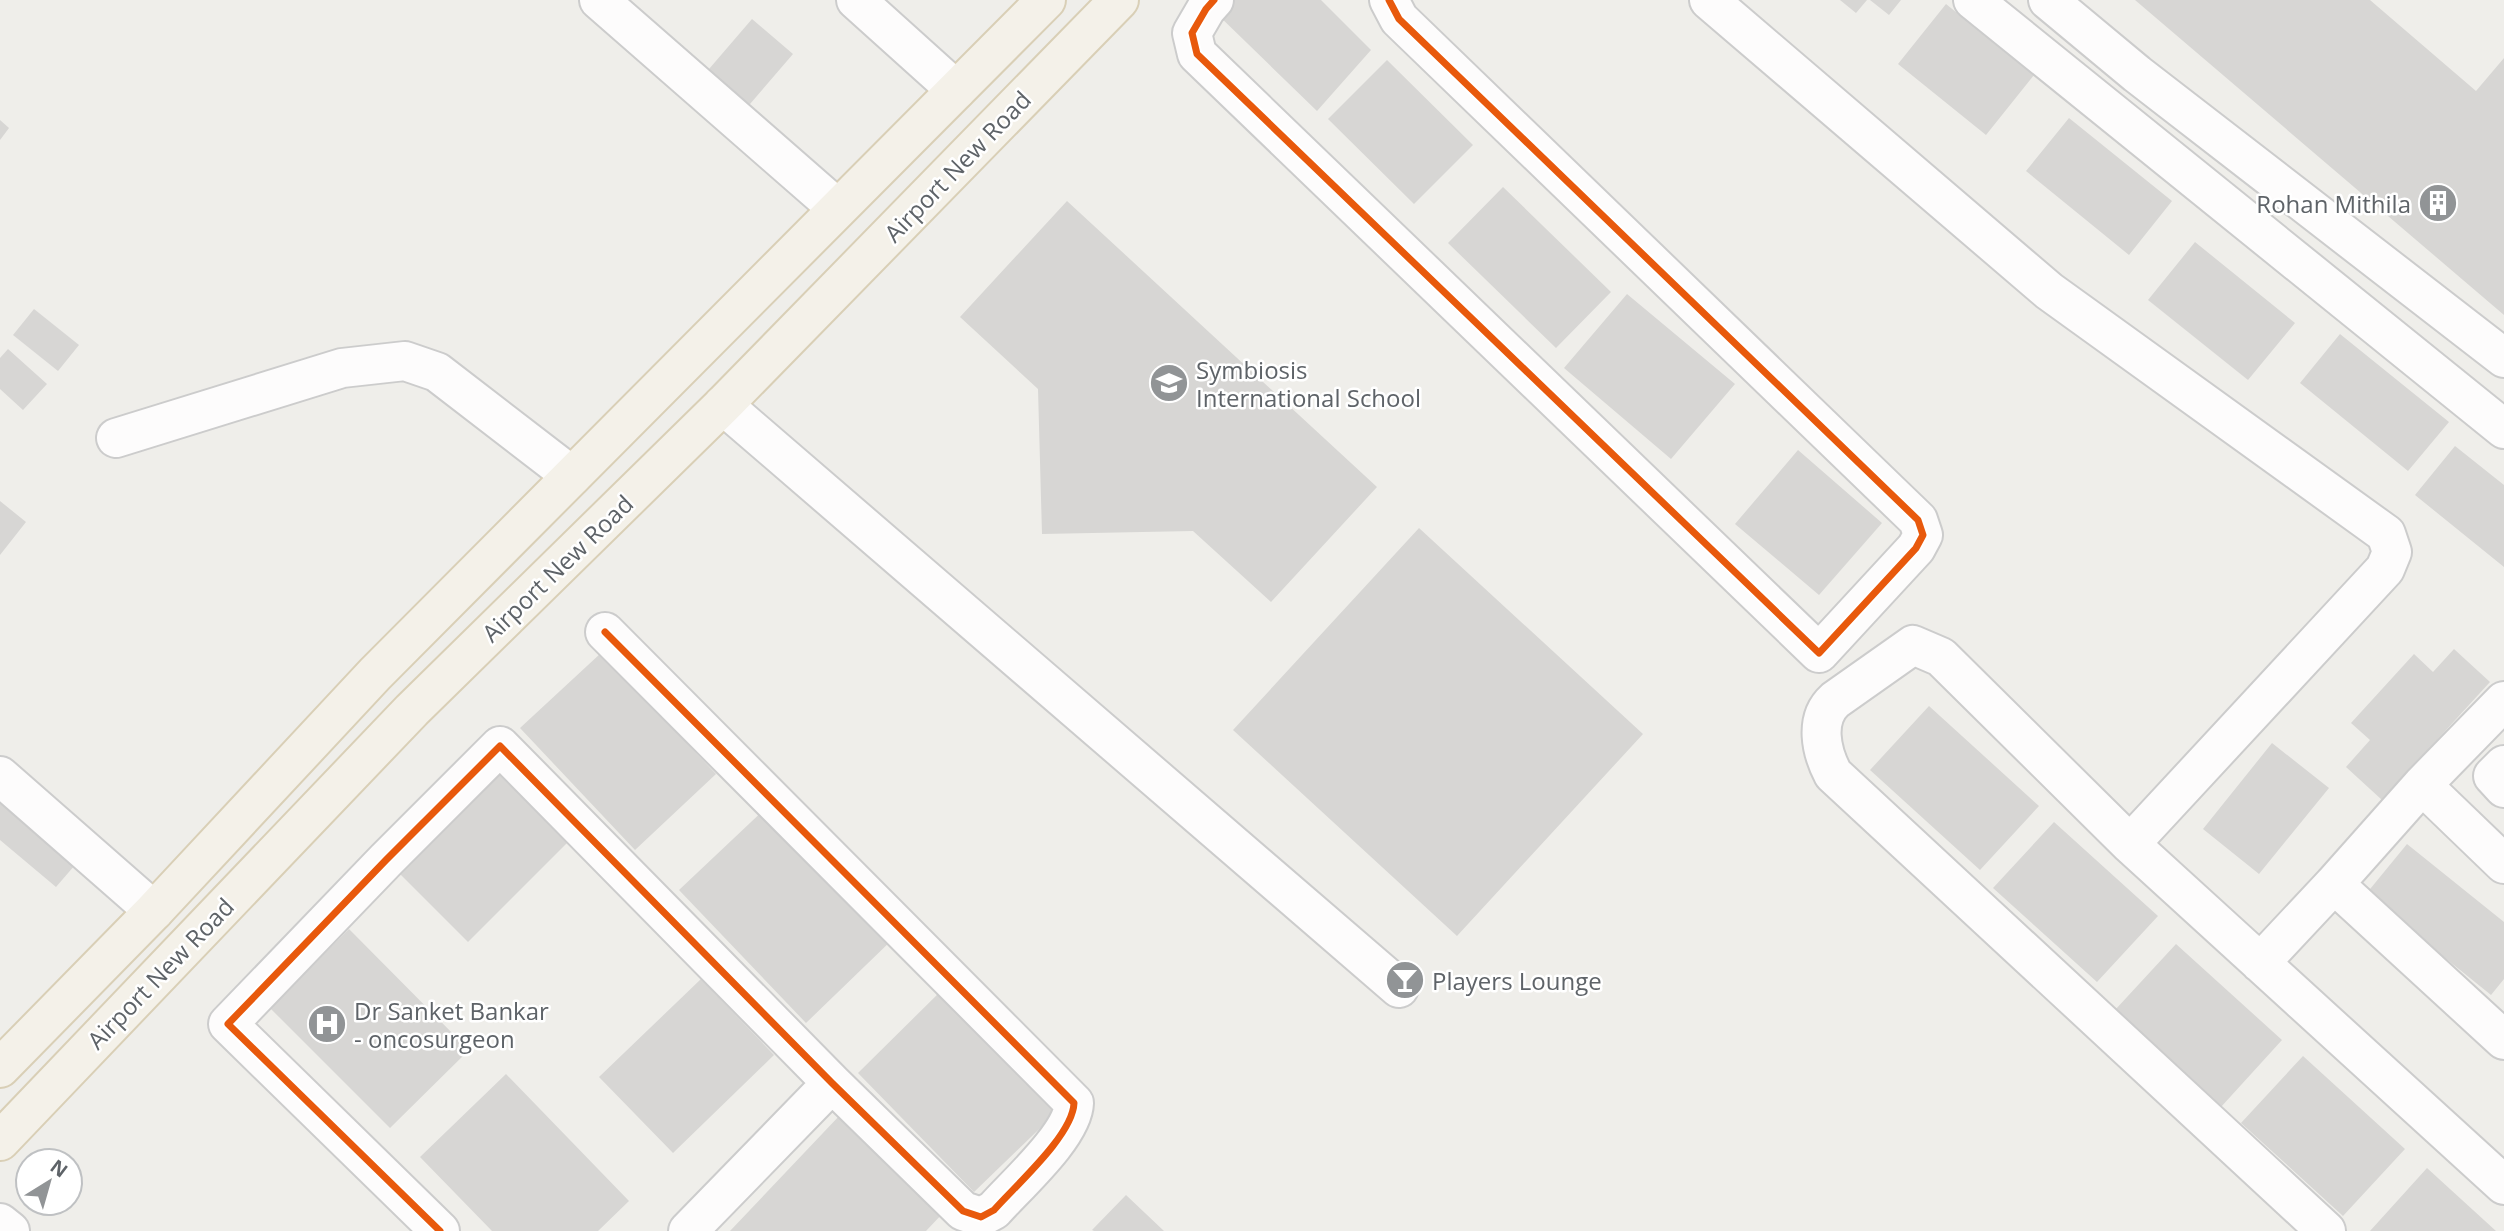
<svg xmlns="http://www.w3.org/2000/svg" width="2504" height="1231" font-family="'Open Sans',sans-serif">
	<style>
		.building { fill: #d7d6d4 }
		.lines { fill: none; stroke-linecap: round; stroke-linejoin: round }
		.minor-casing { stroke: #ccc; stroke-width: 42 }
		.major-casing { stroke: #d9cfb6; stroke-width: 42 }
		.minor { stroke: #fdfcfc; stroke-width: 38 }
		.major { stroke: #f4f1e9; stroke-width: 38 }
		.cycleway-casing { stroke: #fff; stroke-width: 11 }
		.cycleway { stroke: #e8590c; stroke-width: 7 }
		.labels { text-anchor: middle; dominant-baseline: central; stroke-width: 5; stroke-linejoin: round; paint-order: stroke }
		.street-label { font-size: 24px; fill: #5e6368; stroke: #fff }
		.poi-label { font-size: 24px; fill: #5e6368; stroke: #fff; text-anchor: start }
	</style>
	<rect width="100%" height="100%" fill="#efeeea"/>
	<path class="building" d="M1226 0H1321L1371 50 1317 111 1215 12Z
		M1840 0H1867L1856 13Z
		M1870 0H1901L1889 15Z
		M2135 0H2370L2476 91 2504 58V315Z
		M1946 4 2034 75 1986 135 1898 64Z
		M752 19 793 54 744 111 703 76Z
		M1387 60 1473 145 1414 204 1328 119Z
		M2069 118 2172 201 2129 255 2026 171Z
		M0 120 9 128 0 140Z
		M1503 187 1611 292 1556 348 1448 243Z
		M1067 201 1377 487 1271 602 1193 531 1042 534 1038 389 960 317Z
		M2195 242 2295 323 2248 380 2148 300Z
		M1627 294 1735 384 1671 459 1564 368Z
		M34 309 79 345 58 371 13 335Z
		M2340 334 2449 422 2408 471 2300 383Z
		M8 349 47 384 23 410 0 389V358Z
		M2455 446 2504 485V567L2415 495Z
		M1798 450 1882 523 1819 595 1735 524Z
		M0 501 26 522 0 555Z
		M1419 528 1643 734 1457 936 1233 730Z
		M2454 649 2490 682 2382 800 2346 767 2370 740 2351 723 2414 654 2433 672Z
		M601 653 716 774 635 850 520 728Z
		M1929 706 2039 806 1980 870 1870 770Z
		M2272 743 2329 788 2259 874 2203 829Z
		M500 746 582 828 468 942 386 860Z
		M0 801 75 865 56 887 0 840Z
		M769 805 895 937 806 1023 679 890Z
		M2054 822 2158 916 2097 982 1993 888Z
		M2407 844 2504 922V979L2491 995 2366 894Z
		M349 929 469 1050 390 1128 270 1008Z
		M2176 944 2282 1040 2221 1107 2115 1010Z
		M701 979 774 1055 673 1153 599 1077Z
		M945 987 1062 1107 974 1192 858 1073Z
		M2303 1056 2405 1149 2343 1216 2241 1123Z
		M506 1074 629 1201 598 1231H492L420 1157Z
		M841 1114 944 1212 926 1231H730Z
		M2427 1168 2496 1231H2370Z
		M1126 1195 1164 1231H1094L1092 1230Z"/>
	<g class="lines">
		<g class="minor-casing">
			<path id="minor" d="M599 0 837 208
				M856 0 956 90
				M1214 0 1206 9 1192 33 1197 54 1819 653 1916 548 1923 535 1918 520 1399 19 1389 0
				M1709 0 2049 291 2386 534 2392 552 2385 569 2130 844
				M1973 0 2504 429
				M2048 0 2137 74 2504 358
				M723 405 1399 988
				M116 438 342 368 405 361 437 372 572 476
				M2504 701 2422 785 2504 864
				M2504 765 2493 776 2504 788
				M0 776 154 911
				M2334 884 2422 785
				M2260 963 2334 884 2504 1040
				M0 1223 10 1231
				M440 1231 228 1024 386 860 500 746 832 1083 963 1211 981 1217 994 1210C1016 1185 1073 1135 1074 1103L605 632
				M688 1231 832 1083
				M2326 1231 1833 774C1821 751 1814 719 1835 700L1913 645 1941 657 2130 844 2504 1185"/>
		</g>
		<g class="major-casing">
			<path id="major" d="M0 1068 154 911 375 674 1046 0
				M0 1141 412 710 723 405 1119 0"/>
		</g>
		<use href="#minor" class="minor"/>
		<use href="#major" class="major"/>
		<g class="cycleway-casing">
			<path id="cycleway" d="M1214 0 1206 9 1192 33 1197 54 1819 653 1916 548 1923 535 1918 520 1399 19 1389 0
				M440 1231 228 1024 386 860 500 746 832 1083 963 1211 981 1217 994 1210C1016 1185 1073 1135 1074 1103L605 632"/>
		</g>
		<use href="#cycleway" class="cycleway"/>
	</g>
	<defs>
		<g id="building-disc" transform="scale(2.0125)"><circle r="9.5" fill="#919496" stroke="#fff"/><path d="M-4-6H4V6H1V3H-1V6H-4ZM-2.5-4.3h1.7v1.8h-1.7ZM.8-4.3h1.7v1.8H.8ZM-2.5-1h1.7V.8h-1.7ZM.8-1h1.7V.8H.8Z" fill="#fff"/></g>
		<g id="school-disc" transform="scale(2.0125)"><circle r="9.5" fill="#919496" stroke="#fff"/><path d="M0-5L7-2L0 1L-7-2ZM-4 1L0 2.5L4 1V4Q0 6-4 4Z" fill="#fff"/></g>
		<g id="bar-disc" transform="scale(2.0125)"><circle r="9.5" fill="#919496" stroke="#fff"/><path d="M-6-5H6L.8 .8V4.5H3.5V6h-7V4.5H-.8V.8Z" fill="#fff"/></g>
		<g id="hospital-disc" transform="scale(2.0125)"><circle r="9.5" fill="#919496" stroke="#fff"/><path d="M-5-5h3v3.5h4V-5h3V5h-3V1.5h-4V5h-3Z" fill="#fff"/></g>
	</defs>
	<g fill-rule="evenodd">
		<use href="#building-disc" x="2438" y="203"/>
		<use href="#school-disc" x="1169" y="383"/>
		<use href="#bar-disc" x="1405" y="980"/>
		<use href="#hospital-disc" x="327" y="1024"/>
	</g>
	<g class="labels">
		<g class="street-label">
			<text transform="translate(957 166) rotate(-46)">Airport New Road</text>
			<text transform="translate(557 568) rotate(-44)">Airport New Road</text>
			<text transform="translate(160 973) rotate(-46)">Airport New Road</text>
		</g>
		<g class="poi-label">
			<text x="2411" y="203" text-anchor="end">Rohan Mithila</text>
			<text x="1196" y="369">Symbiosis<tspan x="1196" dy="28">International School</tspan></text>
			<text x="1432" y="980">Players Lounge</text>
			<text x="354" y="1010">Dr Sanket Bankar<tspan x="354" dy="28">- oncosurgeon</tspan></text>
		</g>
	</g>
	<g transform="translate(49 1182) rotate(37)"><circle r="33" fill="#ffffff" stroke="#bfc1c3" stroke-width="2"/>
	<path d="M0-5L12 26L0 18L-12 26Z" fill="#919496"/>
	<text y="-10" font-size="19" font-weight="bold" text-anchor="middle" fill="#5e6368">N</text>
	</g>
</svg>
